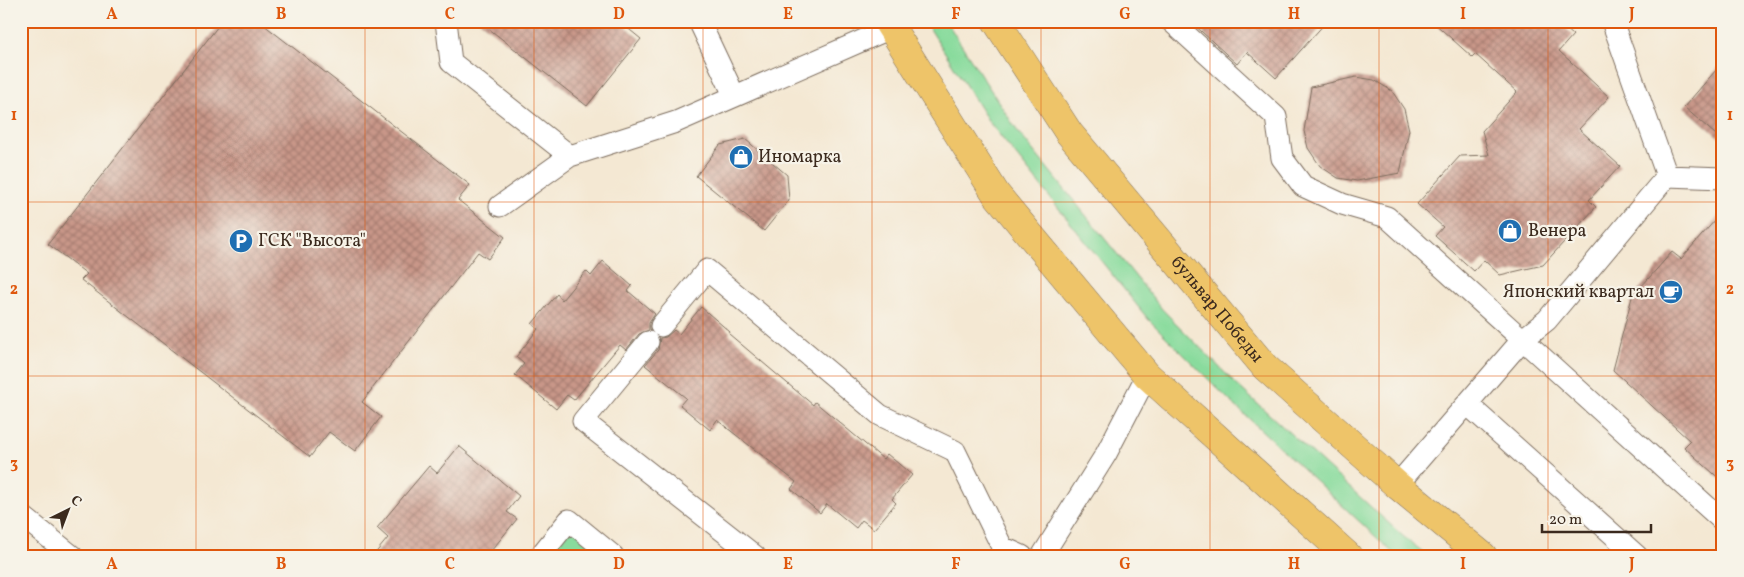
<svg xmlns="http://www.w3.org/2000/svg" width="1744" height="577" font-family="Vollkorn,serif">
	<style>
		.green { fill: #89db9d; stroke: #62825e }
		.building { fill: url(#building-cross-hatch) }
		.lines { fill: none; stroke-linecap: round; stroke-linejoin: round }
		.lane-casing { stroke: #7c6c5d; stroke-width: 23 }
		.primary-casing { stroke: #7c6c5d; stroke-width: 29 }
		.lane { stroke: #fff; stroke-width: 21 }
		.primary { stroke: #eec469; stroke-width: 28 }
		.grid { fill: none; stroke: #df570d; stroke-width: 1; stroke-opacity: 0.55 }
		.labels { text-anchor: middle; dominant-baseline: central; stroke-width: 4.5; stroke-linejoin: round; paint-order: stroke }
		.poi-label { font-size: 18px; fill: #3b2a1e; stroke: #f7f3e8; text-anchor: start }
		.street-label { font-size: 18px; fill: #3b2a1e; stroke: #f7f3e8 }
		.neatline { fill: none; stroke: #df570d; stroke-width: 2 }
		.grid-label { font-size: 16px; text-anchor: middle; font-weight: bold; fill: #df570d }
	</style>
	<defs>
		<pattern id="building-cross-hatch" width="8" height="8" patternUnits="userSpaceOnUse" patternTransform="scale(1.25)"><rect width="8" height="8" fill="#c99789"/><path d="M0 0l8 8M0 8l8-8" fill="none" stroke="#a47b6f"/></pattern>
	</defs>
	<rect width="100%" height="100%" fill="#f7f3e8"/>
	<filter id="ink" filterUnits="userSpaceOnUse"><feTurbulence type="fractalNoise" baseFrequency=".02" numOctaves="2"/><feDisplacementMap in="SourceGraphic" scale="10" xChannelSelector="R" yChannelSelector="G"/><feConvolveMatrix kernelMatrix="1 2 1 2 8 2 1 2 1" color-interpolation-filters="sRGB"/></filter>
	<filter id="wash" filterUnits="userSpaceOnUse"><feTurbulence type="fractalNoise" baseFrequency=".0096" numOctaves="4" result="noise"/><feDisplacementMap in="SourceGraphic" scale="20" xChannelSelector="R" yChannelSelector="G"/><feGaussianBlur stdDeviation="1.12" result="paint"/><feColorMatrix in="noise" values="0 0 0 0 0 0 0 0 0 0 0 0 0 0 0 0 0 1.4 0 .05"/><feComposite in="paint" operator="in"/></filter>
	<g filter="url(#wash)">
		<rect width="100%" height="100%" fill="#f4e8d3"/>
		<path class="green" d="M925 21H946L1018 132 1162 309 1237 385 1404 537 1428 556H1397L1391 551 1228 399 1148 319 989 122Z
			M569 520 613 556H540Z"/>
		<g id="blocks">
			<path class="building" d="M222 21H259L470 185 458 200 505 237 488 259 478 252 362 402 381 417 355 451 329 432 310 457 81 280 87 274 48 244Z
				M479 21H619L641 39 587 106Z
				M1190 21H1327L1276 78 1247 52 1237 64Z
				M1432 21H1557L1573 35 1559 51 1609 97 1579 129 1620 166 1589 200 1596 207 1543 265 1500 275 1484 260 1474 271 1435 236 1443 227 1417 204 1460 156 1489 155 1482 131 1517 92 1475 54 1472 57Z
				M1723 62V141L1684 107Z
				M1356 77 1374 80 1392 91 1404 109 1409 130 1400 173 1357 181 1338 178 1320 166 1308 148 1304 131 1311 87Z
				M745 139 787 175 789 200 764 231 696 176 720 145Z
				M1723 211V482L1684 447 1690 441 1613 370 1632 297 1672 252 1681 259Z
				M603 261 632 286 628 291 655 314 649 323V330L639 334 626 350 620 345 574 400 567 395 556 409 515 375 524 364 516 357 538 329 532 324 557 294 562 300 586 271 591 276Z
				M701 307 730 332 729 334 813 405 815 402 883 459 887 454 912 475 892 499 896 503 874 529 862 520 856 528 827 504 820 513 791 489 796 482 717 420 710 430 680 405 686 398 645 365 658 350 660 338 666 337 674 330 679 334Z
				M459 446 519 496 507 512 517 519 487 556H373L388 538 377 528 429 466 437 473Z"/>
		</g>
	</g>
	<g filter="url(#ink)">
		<use href="#blocks" fill-opacity="0" stroke="#7c6c5d" stroke-width="1"/>
		<g class="lines">
			<g class="lane-casing">
				<path id="lane" d="M446 21 451 62 570 156 676 122 891 28
					M699 21 734 95
					M1171 21 1276 117 1282 158 1303 186 1342 204 1387 217 1723 521
					M1612 21 1667 176
					M500 206 570 156
					M661 326 707 270 880 415 955 451 1002 547 1022 556
					M648 342 583 421 755 556
					M1467 404 1637 556
					M1397 485 1522 340 1547 320 1667 176 1723 178
					M21 515 72 556
					M540 556 569 520 613 556
					M1042 556 1106 454 1147 375"/>
			</g>
			<g class="primary-casing">
				<g id="primary">
					<path d="M887 21 996 194 1147 375 1348 556"/>
					<path id="s1" d="M996 21 1069 133 1265 367 1397 485 1483 556"/>
				</g>
			</g>
			<use href="#lane" class="lane"/>
			<use href="#primary" class="primary"/>
		</g>
	</g>
	<path class="grid" d="M196 21V556M365 21V556M534 21V556M703 21V556M872 21V556M1041 21V556M1210 21V556M1379 21V556M1548 21V556M21 202H1723M21 376H1723"/>
	<defs>
		<g id="shop-disc" transform="scale(1.25)"><circle r="9.5" fill="#1f6fb2" stroke="#f7f3e8"/><path d="M-5-2.5h2.3a2.7 3.5 0 0 1 5.4 0H5L5.5 6h-11ZM-1.5-2.5h3a1.5 2.3 0 0 0-3 0Z" fill="#fff"/></g>
		<g id="parking-disc" transform="scale(1.25)"><circle r="9.5" fill="#1f6fb2" stroke="#f7f3e8"/><path d="M-3.5-5.5H1a3.5 3.5 0 0 1 0 7H-1V5.5H-3.5ZM-1-3.4V-.6H.8a1.4 1.4 0 0 0 0-2.8Z" fill="#fff"/></g>
		<g id="cafe-disc" transform="scale(1.25)"><circle r="9.5" fill="#1f6fb2" stroke="#f7f3e8"/><path d="M-5.5-4.5H6V0H3Q3 3.5 0 3.5H-2.5Q-5.5 3.5-5.5 0ZM3-3.2v2h1.7v-2ZM-6 4.5H4V6H-6Z" fill="#fff"/></g>
	</defs>
	<g fill-rule="evenodd">
		<use href="#shop-disc" x="741" y="157"/>
		<use href="#shop-disc" x="1510" y="231"/>
		<use href="#parking-disc" x="241" y="241"/>
		<use href="#cafe-disc" x="1671" y="292"/>
	</g>
	<g class="labels">
		<g class="poi-label">
			<text x="758" y="157">Иномарка</text>
			<text x="1528" y="231">Венера</text>
			<text x="258" y="241">ГСК "Высота"</text>
			<text x="1654" y="292" text-anchor="end">Японский квартал</text>
		</g>
		<g class="street-label">
			<text stroke="none"><textPath href="#s1" startOffset="364">бульвар Победы</textPath></text>
		</g>
	</g>
	<rect width="1744" height="577" fill="none" stroke="#f7f3e8" stroke-width="55"/>
	<g transform="translate(68 510) rotate(42)" stroke="#f7f3e8" stroke-width="4" paint-order="stroke">
	<path d="M0-4L9 19L0 12L-9 19Z" fill="#3b2a1e"/>
	<text y="-8" font-size="14" font-weight="bold" text-anchor="middle" fill="#3b2a1e">С</text>
	</g>
	<path d="M1542 524v8h109v-8" fill="none" stroke="#3b2a1e" stroke-width="2.5"/>
	<text x="1549" y="524" font-size="15" fill="#3b2a1e" stroke="#f7f3e8" stroke-width="4" paint-order="stroke">20 m</text>
	<rect x="28" y="28" width="1688" height="522" class="neatline"/>
	<g class="grid-label">
		<text x="112" y="19">A</text>
		<text x="281" y="19">B</text>
		<text x="450" y="19">C</text>
		<text x="619" y="19">D</text>
		<text x="788" y="19">E</text>
		<text x="956" y="19">F</text>
		<text x="1125" y="19">G</text>
		<text x="1294" y="19">H</text>
		<text x="1463" y="19">I</text>
		<text x="1632" y="19">J</text>
		<text x="14" y="120">1</text>
		<text x="1730" y="120">1</text>
		<text x="14" y="294">2</text>
		<text x="1730" y="294">2</text>
		<text x="14" y="468">3</text>
		<text x="1730" y="468">3</text>
		<text x="112" y="569">A</text>
		<text x="281" y="569">B</text>
		<text x="450" y="569">C</text>
		<text x="619" y="569">D</text>
		<text x="788" y="569">E</text>
		<text x="956" y="569">F</text>
		<text x="1125" y="569">G</text>
		<text x="1294" y="569">H</text>
		<text x="1463" y="569">I</text>
		<text x="1632" y="569">J</text>
	</g>
</svg>
